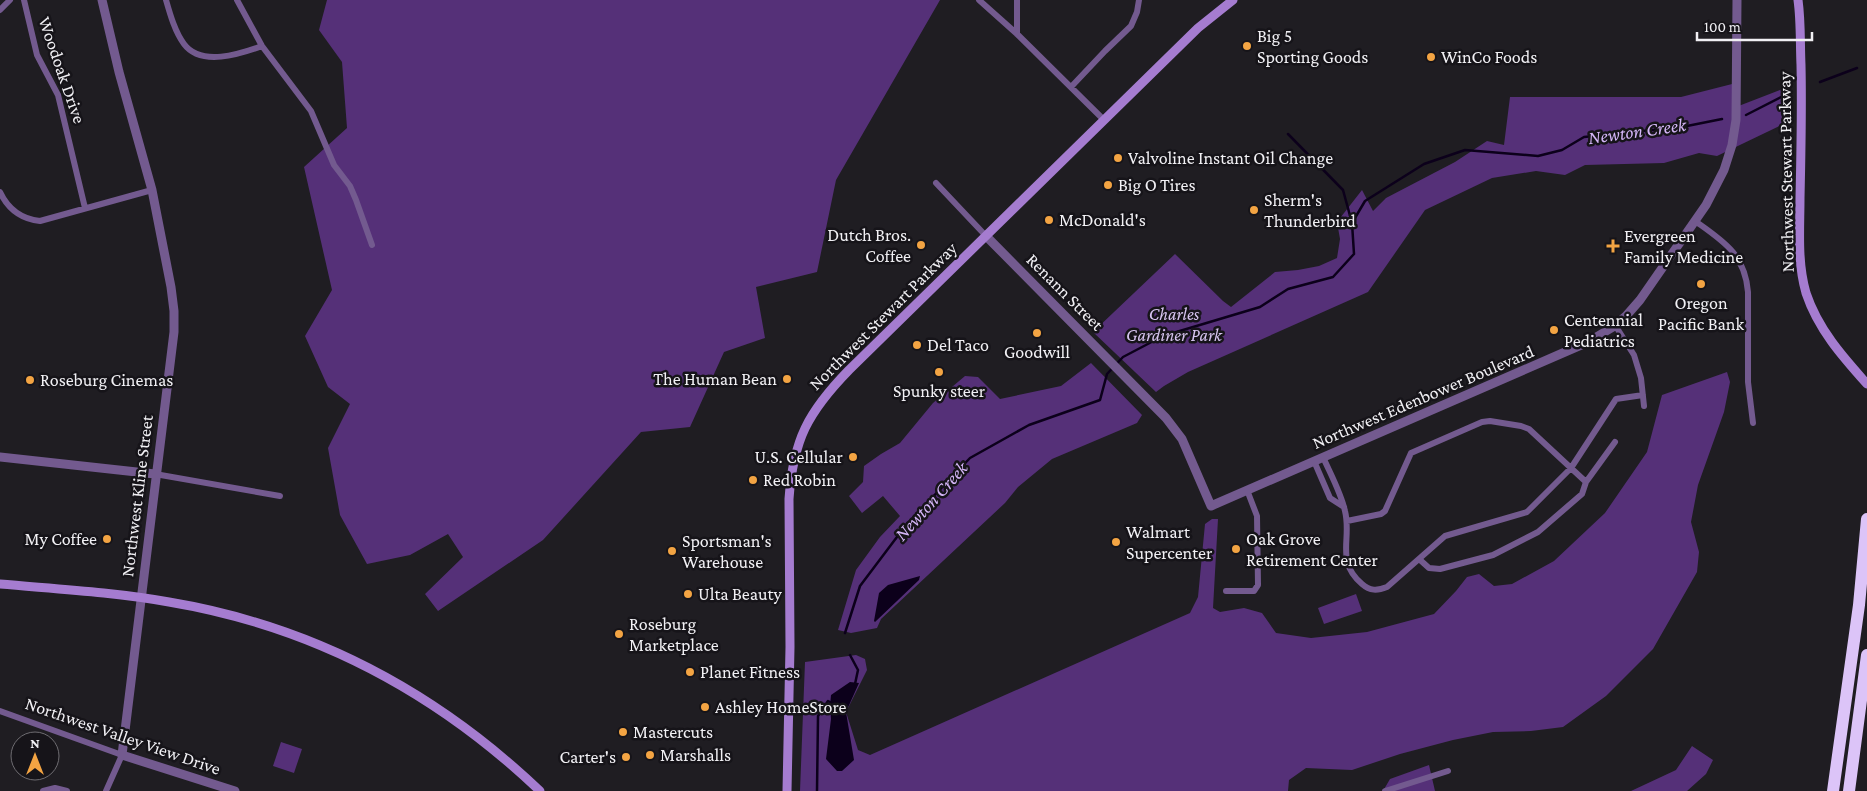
<svg xmlns="http://www.w3.org/2000/svg" width="1867" height="791" font-family="'Crimson Pro',serif">
	<style>
		.green { fill: #553078 }
		.water { fill: #0c001b }
		.lines { fill: none; stroke-linecap: round; stroke-linejoin: round }
		.stream { stroke: #0c001b; stroke-width: 2.5 }
		.minor { stroke: #735a8f; stroke-width: 6 }
		.tertiary { stroke: #735a8f; stroke-width: 9 }
		.secondary { stroke: #a57cd0; stroke-width: 9 }
		.motorway { stroke: #dcc4f8; stroke-width: 12 }
		.poi-dot { fill: #f3a443; stroke: #161419; stroke-width: 2 }
		.labels { text-anchor: middle; dominant-baseline: central; stroke-width: 5; stroke-linejoin: round; paint-order: stroke }
		.poi-label { font-size: 18px; fill: #f1f0f4; stroke: #161419; text-anchor: start }
		.street-label { font-size: 18px; fill: #f1f0f4; stroke: #161419 }
		.park-label { font-size: 18px; font-style: italic; fill: #d8c5f1; stroke: #161419 }
		.water-label { font-size: 19px; font-style: italic; fill: #d5b6f8; stroke: #161419 }
	</style>
	<rect width="100%" height="100%" fill="#1f1d22"/>
	<path class="green" d="M327 0H940L836 180 817 272 756 287 765 338 724 352 690 427 641 432 543 540 438 611 425 594 463 557 448 534 410 555 367 564 340 515 328 448 350 404 328 387 305 336 332 290 304 167 347 128 342 62 319 30Z
		M1736 83V107L1785 88 1788 122 1717 156 1699 153 1664 163 1585 165 1565 175 1536 171 1492 178 1425 210 1368 292 1188 372 1164 386 1156 392 1093 332 1175 254 1223 301 1231 307 1275 272 1298 270 1319 266 1337 258 1340 239 1337 222 1362 190 1373 211 1386 198 1455 162 1487 141 1504 145 1510 97H1681Z
		M1091 363 1142 415 1137 423 1052 459 1018 487 1005 503 881 619 877 628 851 633 838 630 856 570 880 537 900 516 883 496 862 513 849 496 863 482 864 466 881 454 900 443 933 403 965 376 978 377 1000 399 1061 386Z
		M1727 372 1730 382 1724 412 1698 485 1691 522 1699 552 1697 572 1653 649 1606 696 1563 727 1531 731 1493 732 1453 740 1400 754 1352 770 1306 768 1289 780 1288 791H800L805 662 856 655 865 659 867 670 846 712 858 750 870 755 1190 613 1198 597 1205 524 1212 519H1218L1213 608 1220 612 1244 608 1262 613 1276 633 1311 638 1367 632 1434 614 1456 591 1467 577 1479 574 1494 586 1512 584 1554 561 1605 513 1647 452 1662 395Z
		M1356 594 1362 611 1324 624 1318 608Z
		M281 742 302 749 294 773 273 766Z
		M1692 746 1713 760 1706 774 1687 791H1631L1676 770Z
		M1429 765 1435 791H1383L1390 779Z"/>
	<path class="water" d="M920 576 919 580 875 622 874 621 879 593 888 585Z
		M850 682 859 683 846 712 854 760 842 771H837L826 759 831 719 830 706 831 695Z"/>
	<g class="lines">
		<path class="stream" d="M1820 82 1857 68
			M1746 115 1787 94
			M1288 134 1343 190 1352 223
			M845 633 860 586 906 525 970 458 1029 425 1100 400 1107 374 1123 357 1163 336 1260 307 1288 289 1333 277 1354 254 1352 223 1365 201 1424 164 1465 150 1538 156 1562 150 1584 137 1682 127 1722 119
			M850 655 858 670 855 684
			M817 791 818 716 828 701 832 703"/>
		<path class="minor" d="M24 0 37 55 58 95 85 208
			M166 0C170 14 175 32 184 44 201 67 240 54 262 46
			M237 0 262 46 311 111 334 165 350 186 356 200 372 245
			M979 0 1017 34 1104 120
			M0 10 10 0
			M1017 34V0
			M1071 87 1105 51 1131 26 1137 12 1139 0
			M936 183 986 236
			M0 192C8 209 21 219 40 221L152 190
			M1695 221C1723 241 1745 254 1748 292V382L1753 423
			M1615 325 1634 355 1641 378 1644 406
			M1323 457C1331 475 1341 493 1345 511 1352 539 1335 561 1362 584 1370 591 1377 591 1387 587L1445 536 1527 512 1571 468 1616 399 1643 395
			M1314 461 1330 498 1344 507
			M155 474 280 496
			M1347 521 1381 514 1385 511 1411 453 1482 422 1490 421 1521 426 1529 429 1586 482
			M1419 559 1429 568 1440 569 1493 555 1538 532 1582 494 1586 482 1615 442
			M1226 591H1254L1258 585 1257 516 1247 490
			M0 711 122 755 106 791
			M43 791 55 788 67 791
			M1385 791 1448 771"/>
		<path class="tertiary" d="M102 0 119 72 152 190 171 287 174 311V332L122 755 235 791
			M986 236 1166 418 1182 439 1211 506 1588 342 1613 327 1626 316 1640 300 1706 205 1724 170 1732 145 1736 120 1737 0
			M0 457 155 474"/>
		<path class="secondary" d="M1798 0C1801 21 1800 43 1801 65 1802 109 1801 154 1800 198 1800 229 1797 262 1806 293 1818 329 1842 356 1867 384
			M0 584C56 589 113 592 169 602 312 626 435 691 540 791
			M787 791 790 647 789 499C793 440 808 412 849 370L1198 28 1233 0"/>
		<path class="motorway" d="M1833 791 1859 605 1867 519
			M1849 791 1867 655"/>
	</g>
	<g class="poi-dot">
		<circle cx="1247" cy="46" r="5"/>
		<circle cx="1431" cy="57" r="5"/>
		<circle cx="1118" cy="158" r="5"/>
		<circle cx="1108" cy="185" r="5"/>
		<circle cx="1254" cy="210" r="5"/>
		<circle cx="1049" cy="220" r="5"/>
		<circle cx="921" cy="245" r="5"/>
		<path d="M1610.5 238.5h5v5h5v5h-5v5h-5v-5h-5v-5h5z"/>
		<circle cx="1701" cy="284" r="5"/>
		<circle cx="1554" cy="330" r="5"/>
		<circle cx="1037" cy="333" r="5"/>
		<circle cx="917" cy="345" r="5"/>
		<circle cx="939" cy="372" r="5"/>
		<circle cx="787" cy="379" r="5"/>
		<circle cx="30" cy="380" r="5"/>
		<circle cx="853" cy="457" r="5"/>
		<circle cx="753" cy="480" r="5"/>
		<circle cx="107" cy="539" r="5"/>
		<circle cx="1116" cy="542" r="5"/>
		<circle cx="1236" cy="549" r="5"/>
		<circle cx="672" cy="551" r="5"/>
		<circle cx="688" cy="594" r="5"/>
		<circle cx="619" cy="634" r="5"/>
		<circle cx="690" cy="672" r="5"/>
		<circle cx="705" cy="707" r="5"/>
		<circle cx="623" cy="732" r="5"/>
		<circle cx="650" cy="755" r="5"/>
		<circle cx="626" cy="757" r="5"/>
	</g>
	<g class="labels">
		<g class="poi-label">
			<text x="1257" y="36">Big 5<tspan x="1257" dy="21">Sporting Goods</tspan></text>
			<text x="1441" y="57">WinCo Foods</text>
			<text x="1128" y="158">Valvoline Instant Oil Change</text>
			<text x="1118" y="185">Big O Tires</text>
			<text x="1264" y="200">Sherm's<tspan x="1264" dy="21">Thunderbird</tspan></text>
			<text x="1059" y="220">McDonald's</text>
			<text x="911" y="235" text-anchor="end">Dutch Bros.<tspan x="911" dy="21">Coffee</tspan></text>
			<text x="1624" y="236">Evergreen<tspan x="1624" dy="21">Family Medicine</tspan></text>
			<text x="1701" y="303" text-anchor="middle">Oregon<tspan x="1701" dy="21">Pacific Bank</tspan></text>
			<text x="1564" y="320">Centennial<tspan x="1564" dy="21">Pediatrics</tspan></text>
			<text x="927" y="345">Del Taco</text>
			<text x="1037" y="352" text-anchor="middle">Goodwill</text>
			<text x="777" y="379" text-anchor="end">The Human Bean</text>
			<text x="40" y="380">Roseburg Cinemas</text>
			<text x="939" y="391" text-anchor="middle">Spunky steer</text>
			<text x="843" y="457" text-anchor="end">U.S. Cellular</text>
			<text x="763" y="480">Red Robin</text>
			<text x="1126" y="532">Walmart<tspan x="1126" dy="21">Supercenter</tspan></text>
			<text x="97" y="539" text-anchor="end">My Coffee</text>
			<text x="1246" y="539">Oak Grove<tspan x="1246" dy="21">Retirement Center</tspan></text>
			<text x="682" y="541">Sportsman's<tspan x="682" dy="21">Warehouse</tspan></text>
			<text x="698" y="594">Ulta Beauty</text>
			<text x="629" y="624">Roseburg<tspan x="629" dy="21">Marketplace</tspan></text>
			<text x="700" y="672">Planet Fitness</text>
			<text x="715" y="707">Ashley HomeStore</text>
			<text x="633" y="732">Mastercuts</text>
			<text x="660" y="755">Marshalls</text>
			<text x="616" y="757" text-anchor="end">Carter's</text>
		</g>
		<g class="street-label">
			<text transform="translate(62 70) rotate(71)">Woodoak Drive</text>
			<text transform="translate(1786 172) rotate(-91)">Northwest Stewart Parkway</text>
			<text transform="translate(1065 292) rotate(45)">Renann Street</text>
			<text transform="translate(883 316) rotate(-45)">Northwest Stewart Parkway</text>
			<text transform="translate(1423 397) rotate(-23)">Northwest Edenbower Boulevard</text>
			<text transform="translate(137 496) rotate(-83)">Northwest Kline Street</text>
			<text transform="translate(123 736) rotate(19)">Northwest Valley View Drive</text>
		</g>
		<g class="park-label">
			<text x="1174" y="314">Charles<tspan x="1174" dy="21">Gardiner Park</tspan></text>
		</g>
		<g class="water-label">
			<text transform="translate(1637 131) rotate(-8)">Newton Creek</text>
			<text transform="translate(931 501) rotate(-48)">Newton Creek</text>
		</g>
	</g>
	<g transform="translate(35 756)"><circle r="24" fill="#161419" stroke="#6e6c71"/>
	<path d="M0-4L9 19L0 12L-9 19Z" fill="#f3a443"/>
	<text y="-8" font-size="14" font-weight="bold" text-anchor="middle" fill="#f1f0f4">N</text>
	</g>
	<path d="M1697 32v8h115v-8" fill="none" stroke="#f1f0f4" stroke-width="2.5"/>
	<text x="1704" y="32" font-size="15" fill="#f1f0f4" stroke="#161419" stroke-width="4" paint-order="stroke">100 m</text>
</svg>
